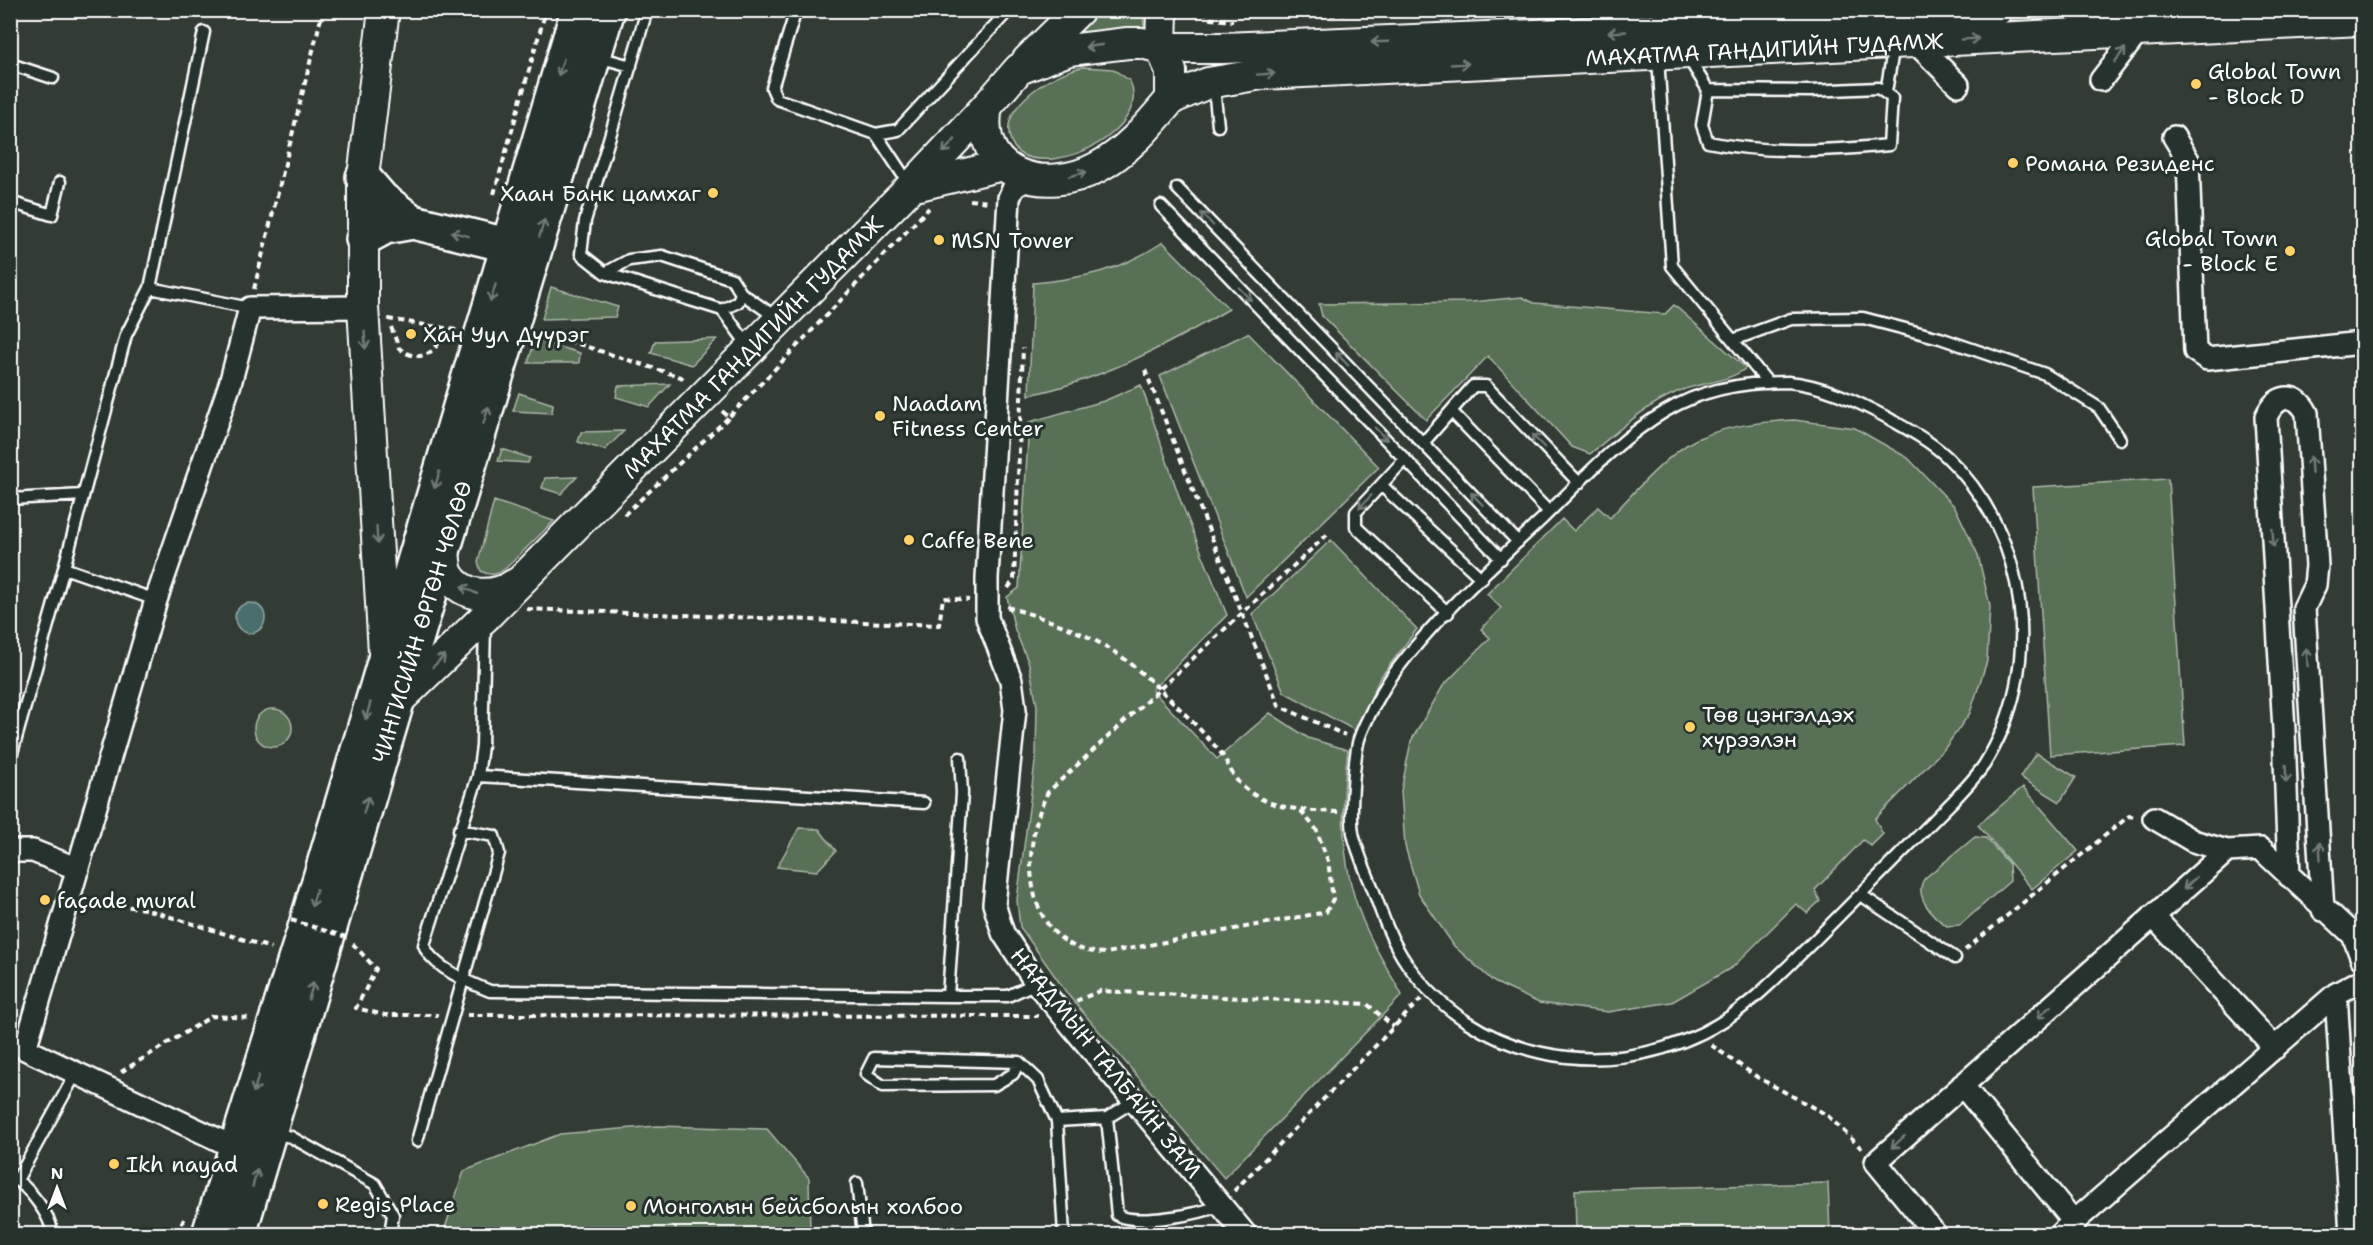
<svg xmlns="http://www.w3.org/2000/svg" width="2373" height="1245" font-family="'Shantell Sans',sans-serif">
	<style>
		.green { fill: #597055; stroke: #acb8aa; stroke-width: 1.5 }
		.water { fill: #496e6d; stroke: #92a8a7; stroke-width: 1.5 }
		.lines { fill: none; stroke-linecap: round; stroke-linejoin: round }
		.lane-casing { stroke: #fff; stroke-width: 15 }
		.street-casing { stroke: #fff; stroke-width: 26 }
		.secondary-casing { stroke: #fff; stroke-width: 34 }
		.highway-casing { stroke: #fff; stroke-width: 38 }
		.path { stroke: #fff; stroke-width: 4; stroke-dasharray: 6 4.5; stroke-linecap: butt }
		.lane { stroke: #26332d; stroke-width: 10 }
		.street { stroke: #26332d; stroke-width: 21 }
		.secondary { stroke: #26332d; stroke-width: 30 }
		.highway { stroke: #26332d; stroke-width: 33 }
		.path-bridge { stroke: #fff; stroke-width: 4; stroke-dasharray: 6 4.5; stroke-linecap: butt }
		.oneway { stroke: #727a76 }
		.poi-dot { fill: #ffd166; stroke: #26332d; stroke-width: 2 }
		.labels { text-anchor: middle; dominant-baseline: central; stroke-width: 6; stroke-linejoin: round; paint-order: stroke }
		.street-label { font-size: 22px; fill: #fff; stroke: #26332d }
		.poi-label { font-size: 22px; fill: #fff; stroke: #26332d; text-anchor: start }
	</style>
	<rect width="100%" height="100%" fill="#333b35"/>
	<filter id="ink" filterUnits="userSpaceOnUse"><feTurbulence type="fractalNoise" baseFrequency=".0167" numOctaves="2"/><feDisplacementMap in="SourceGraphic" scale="12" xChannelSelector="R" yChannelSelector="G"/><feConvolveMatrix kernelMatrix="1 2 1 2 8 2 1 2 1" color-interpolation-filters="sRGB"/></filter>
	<g filter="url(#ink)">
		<path class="green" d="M2047 10 2129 11 2134 17 1959 25 1958 22 2016 19Z
			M1094 11H1143L1144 26 1141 29 1084 34 1080 28Z
			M1083 67 1113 69 1130 81C1152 128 1059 177 1019 153 983 115 1050 73 1083 67Z
			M1163 242 1229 309C1166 346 1101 380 1029 395L1033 283C1084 278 1120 271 1163 242Z
			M551 287 618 307 615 317 542 319Z
			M1522 297 1534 303 1665 314 1674 305 1746 368C1728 383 1699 382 1677 392 1644 406 1617 432 1590 454L1572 447 1488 356 1426 420 1322 316 1319 304 1472 302Z
			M1248 333 1379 467 1246 597 1160 376Z
			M717 339 692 365 651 353 655 341Z
			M535 340 580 353 579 363H528Z
			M670 384 649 407 616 397 618 386Z
			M1141 385 1181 502 1227 615 1152 690 1217 759 1270 713 1308 738 1348 750C1340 812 1340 872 1367 930 1377 952 1390 973 1402 995L1224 1178 1069 996 1020 927 1017 900 1036 755 1037 706 1029 664 1015 630 1007 597 1019 588 1029 422 1104 401Z
			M519 393 553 404 552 413 513 411Z
			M1794 420 1855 428 1908 458 1955 507 1978 555 1990 606 1987 661 1970 713 1945 748 1875 819 1883 834 1871 846 1863 840 1815 890 1820 901 1807 913 1796 904 1733 967 1672 1002 1608 1012 1539 1003 1494 982 1454 946 1419 894 1405 846 1401 791 1411 741 1443 686 1490 638 1481 629 1501 608 1487 594 1562 519 1574 531 1598 507 1610 518C1631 495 1671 450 1699 438 1729 425 1761 422 1794 420Z
			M624 431 605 450 578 442 581 432Z
			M502 449 530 458 528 463 498 461Z
			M577 477 561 494 542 488 545 478Z
			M2168 479 2185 746 2050 755 2033 487Z
			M494 501 554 521 506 568C498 574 491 577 481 571L478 562Z
			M1331 540 1417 629 1380 678 1356 731 1284 692 1252 614Z
			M254 728a19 19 0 1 1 38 0a19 19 0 1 1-38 0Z
			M2036 753 2076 777 2060 802 2020 777Z
			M2023 787 2078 851 2032 889 1978 825Z
			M799 828 819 829 836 851 817 871 777 867Z
			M1975 837 1986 838 2009 864 2010 881 1960 925 1947 926C1933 917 1912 895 1925 878Z
			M657 1126 767 1129 809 1178 810 1234H443L464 1171 560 1134Z
			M1828 1183 1830 1234H1576L1575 1190Z"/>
		<path class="water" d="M235 618a15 15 0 1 1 30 0a15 15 0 1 1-30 0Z"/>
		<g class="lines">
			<g class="lane-casing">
				<path id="lane" d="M796 10 772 88 777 99 876 134 898 130 1009 10
					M598 57 631 66
					M1658 58 1672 266 1768 383
					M1686 58 1692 64 1708 90 1702 125 1708 142C1767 154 1829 151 1889 145L1892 98 1878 88 1810 91 1708 90
					M10 64 53 78
					M1210 86 1215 97 1218 126
					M1886 92 1894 45
					M876 134 909 184
					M1177 188 1518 542
					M10 202 52 215 60 182
					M1161 206 1501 559
					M605 273 629 260 662 256 732 279 741 293 738 302 722 310 605 273 581 254 585 221 647 10
					M150 288 250 308
					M741 293 777 318
					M722 310 750 348
					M1733 340 1791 319 1863 318 1940 338 2045 374 2099 408 2120 439
					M1788 382C1823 385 1856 401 1886 417 1907 429 1929 440 1947 457 2030 536 2045 668 1984 765 1975 778 1964 789 1954 800 1908 846 1863 892 1817 938 1781 973 1747 1011 1702 1033 1600 1083 1474 1059 1407 964 1391 941 1382 915 1373 889 1366 871 1357 852 1353 833 1350 814 1354 762 1358 743 1362 726 1382 691 1392 676 1433 620 1491 567 1542 519 1581 481 1618 439 1666 411 1702 389 1746 382 1788 382Z
					M1451 411 1549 512
					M1423 443 1473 386H1486L1579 483
					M1405 459 1356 512V527L1448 613
					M1381 485 1482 579
					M10 499 83 495
					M156 600 64 568 126 335 150 288 204 32
					M485 626 482 746 478 776 424 945C431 966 469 983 490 991L948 996 962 793 960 758
					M10 760 64 568
					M478 776 924 803
					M1861 895 1955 958
					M948 996H1008L1036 983
					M10 1042 25 1049
					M1019 1062 1013 1074 994 1085 883 1086 866 1074 874 1058 1019 1062 1038 1080 1057 1121
					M1107 1118 1117 1215C1136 1226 1201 1214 1220 1205
					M272 1133 291 1137 375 1184 393 1215 390 1234
					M417 1141 499 853 494 836 459 830
					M12 1178C28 1185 52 1217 52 1234
					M17 1180 76 1073
					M857 1183 863 1234
					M1064 1234 1057 1121 1107 1118 1134 1101"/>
			</g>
			<g class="street-casing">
				<path id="street" d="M1915 42 1958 85
					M2101 80 2139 31
					M2174 137 2188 160 2195 351 2207 359 2362 343
					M1030 178 1014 187 1009 198 987 578V618L1011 680 1015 710 994 904 1003 933 1036 983 1245 1234
					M2154 818 2193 841 2227 851
					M10 851H33L78 869
					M2289 876 2284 730 2266 417C2276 395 2295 390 2307 413L2317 566 2315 585 2304 608 2323 910
					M2153 916 2275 1048
					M2336 994 2351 1234
					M1962 1085 2075 1223
					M238 1145 221 1141 25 1049 156 600 230 384 250 308 363 307
					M1935 1234 1876 1162 2227 851 2261 849 2353 935 2362 959
					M2060 1234 2336 994 2362 980"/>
			</g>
			<g class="secondary-casing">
				<g id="secondary">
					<path d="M1162 10 1161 48 1171 71V99C1149 125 1128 151 1098 167 1045 196 974 176 987 106L1019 69 1069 50 1128 43H1142L1161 48H1223L1606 32 1997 10"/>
					<path d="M1027 61 1079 10"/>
					<path id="s1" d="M1171 99 1208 83 1262 74 2362 20"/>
					<path d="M911 187 1003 165"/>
					<path d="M444 551C445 558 445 568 448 574 462 599 495 598 515 584"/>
					<path d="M384 652 363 307V177L384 10"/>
					<path id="s2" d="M397 702 486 616 911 187 987 106"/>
				</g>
			</g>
			<g class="highway-casing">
				<g id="highway">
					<path d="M363 177 382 199 413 222"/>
					<path d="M363 239 385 227 413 222 507 245"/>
					<path d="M209 1234 306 925 578 10"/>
					<path id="s3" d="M239 1234 397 702 608 10"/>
				</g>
			</g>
			<path class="path" d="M1203 10 1211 19 1233 21
				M1309 17 1377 10
				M494 194 546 10
				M970 200 989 202
				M254 289 323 10
				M388 319 457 330
				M391 327 399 348C420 366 439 351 445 329
				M538 331 681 377 686 381
				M1145 370 1279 706 1345 735
				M722 411 729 417 929 208
				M624 515 729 417
				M1008 588 1014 580 1023 348
				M1007 607C1051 620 1095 635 1131 664 1161 689 1190 718 1216 747 1227 758 1230 774 1241 785 1268 810 1305 811 1340 812
				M527 609 939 625 943 598 969 600
				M1301 811 1316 829 1328 861 1333 899 1326 912 1106 953C1022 951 1018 849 1048 792L1329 533
				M87 901 145 909 271 948
				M353 944 376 969 356 1008 385 1015H438
				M1965 950 2129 816 2135 817
				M1076 1001 1100 991 1367 1004 1394 1027
				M467 1015 1038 1016
				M1711 1045 1757 1077 1827 1115 1862 1149
				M121 1072 212 1016 251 1018
				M1234 1191 1421 999
				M177 1234 184 1219"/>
			<use href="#lane" class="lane"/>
			<use href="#street" class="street"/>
			<use href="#secondary" class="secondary"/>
			<use href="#highway" class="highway"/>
			<path class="path-bridge" d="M291 920 346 937"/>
		</g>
		<defs><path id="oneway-shaft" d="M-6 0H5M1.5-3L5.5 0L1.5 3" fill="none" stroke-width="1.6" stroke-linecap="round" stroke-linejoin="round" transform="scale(1.5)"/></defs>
		<g class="oneway">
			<use href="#oneway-shaft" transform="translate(1617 32) rotate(177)"/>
			<use href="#oneway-shaft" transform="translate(1970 39) rotate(-3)"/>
			<use href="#oneway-shaft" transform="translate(1380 42) rotate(178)"/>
			<use href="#oneway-shaft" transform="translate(1094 46) rotate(172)"/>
			<use href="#oneway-shaft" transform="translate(2120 55) rotate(-53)"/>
			<use href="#oneway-shaft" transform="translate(1460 64) rotate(-3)"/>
			<use href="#oneway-shaft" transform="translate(561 67) rotate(107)"/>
			<use href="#oneway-shaft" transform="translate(1266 74) rotate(-4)"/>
			<use href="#oneway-shaft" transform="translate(949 146) rotate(133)"/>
			<use href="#oneway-shaft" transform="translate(1078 174) rotate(-15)"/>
			<use href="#oneway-shaft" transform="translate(1207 219) rotate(-134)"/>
			<use href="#oneway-shaft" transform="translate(542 228) rotate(-73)"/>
			<use href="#oneway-shaft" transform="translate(460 234) rotate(-166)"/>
			<use href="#oneway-shaft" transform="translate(493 293) rotate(107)"/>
			<use href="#oneway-shaft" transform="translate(1245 294) rotate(46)"/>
			<use href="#oneway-shaft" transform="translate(365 340) rotate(87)"/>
			<use href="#oneway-shaft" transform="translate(1342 359) rotate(-134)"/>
			<use href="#oneway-shaft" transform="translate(486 415) rotate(-73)"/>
			<use href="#oneway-shaft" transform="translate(1381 434) rotate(46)"/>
			<use href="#oneway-shaft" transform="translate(1538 441) rotate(-134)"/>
			<use href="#oneway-shaft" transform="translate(2311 465) rotate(-94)"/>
			<use href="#oneway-shaft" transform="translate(437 480) rotate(107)"/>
			<use href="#oneway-shaft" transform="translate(1477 499) rotate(-134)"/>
			<use href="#oneway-shaft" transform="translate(1365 502) rotate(133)"/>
			<use href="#oneway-shaft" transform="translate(377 535) rotate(87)"/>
			<use href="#oneway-shaft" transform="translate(2273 538) rotate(86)"/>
			<use href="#oneway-shaft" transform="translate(469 590) rotate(-154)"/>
			<use href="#oneway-shaft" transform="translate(2307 657) rotate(-94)"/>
			<use href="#oneway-shaft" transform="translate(439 661) rotate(-44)"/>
			<use href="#oneway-shaft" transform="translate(368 711) rotate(106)"/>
			<use href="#oneway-shaft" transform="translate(2286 774) rotate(88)"/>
			<use href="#oneway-shaft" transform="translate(366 805) rotate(-73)"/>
			<use href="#oneway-shaft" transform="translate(2320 851) rotate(-93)"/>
			<use href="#oneway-shaft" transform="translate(2190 883) rotate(138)"/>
			<use href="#oneway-shaft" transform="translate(314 898) rotate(106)"/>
			<use href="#oneway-shaft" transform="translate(311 991) rotate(-73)"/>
			<use href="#oneway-shaft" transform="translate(2044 1012) rotate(138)"/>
			<use href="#oneway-shaft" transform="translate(256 1084) rotate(107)"/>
			<use href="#oneway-shaft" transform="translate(1898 1142) rotate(138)"/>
			<use href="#oneway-shaft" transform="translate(255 1178) rotate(-74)"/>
		</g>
	</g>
	<g class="poi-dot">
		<circle cx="2196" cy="84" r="6"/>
		<circle cx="2013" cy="163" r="6"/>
		<circle cx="713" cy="193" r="6"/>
		<circle cx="939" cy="240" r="6"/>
		<circle cx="2290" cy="251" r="6"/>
		<circle cx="411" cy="334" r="6"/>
		<circle cx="880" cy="416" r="6"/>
		<circle cx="909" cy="540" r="6"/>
		<circle cx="1690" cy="727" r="6"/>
		<circle cx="45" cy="900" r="6"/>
		<circle cx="114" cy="1164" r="6"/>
		<circle cx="323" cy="1204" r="6"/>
		<circle cx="631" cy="1206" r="6"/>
	</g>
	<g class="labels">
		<g class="street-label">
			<text stroke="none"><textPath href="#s1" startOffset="598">МАХАТМА ГАНДИГИЙН ГУДАМЖ</textPath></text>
			<text stroke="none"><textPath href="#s2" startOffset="502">МАХАТМА ГАНДИГИЙН ГУДАМЖ</textPath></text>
			<text stroke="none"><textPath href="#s3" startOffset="639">ЧИНГИСИЙН ӨРГӨН ЧӨЛӨӨ</textPath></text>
			<text transform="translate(1106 1063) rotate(51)">НААДМЫН ТАЛБАЙН ЗАМ</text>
		</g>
		<g class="poi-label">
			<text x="2208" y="71">Global Town<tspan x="2208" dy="25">- Block D</tspan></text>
			<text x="2025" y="163">Романа Резиденс</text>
			<text x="701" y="193" text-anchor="end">Хаан Банк цамхаг</text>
			<text x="2278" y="238" text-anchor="end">Global Town<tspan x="2278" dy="25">- Block E</tspan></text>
			<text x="951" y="240">MSN Tower</text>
			<text x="423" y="334">Хан Уул Дүүрэг</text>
			<text x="892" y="403">Naadam<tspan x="892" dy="25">Fitness Center</tspan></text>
			<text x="921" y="540">Caffe Bene</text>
			<text x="1702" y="714">Төв цэнгэлдэх<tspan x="1702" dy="25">хүрээлэн</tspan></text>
			<text x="57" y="900">façade mural</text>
			<text x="126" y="1164">Ikh nayad</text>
			<text x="335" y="1204">Regis Place</text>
			<text x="643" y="1206">Монголын бейсболын холбоо</text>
		</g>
	</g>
	<rect width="2373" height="1245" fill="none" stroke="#26332d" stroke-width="36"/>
	<rect x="18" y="18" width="2337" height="1209" fill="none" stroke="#fff" stroke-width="2" filter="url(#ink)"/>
	<g transform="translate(57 1188)" stroke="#26332d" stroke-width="4.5" paint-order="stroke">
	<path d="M0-4.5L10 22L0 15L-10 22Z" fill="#ffffff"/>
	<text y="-9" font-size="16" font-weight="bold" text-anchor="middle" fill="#ffffff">N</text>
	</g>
</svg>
